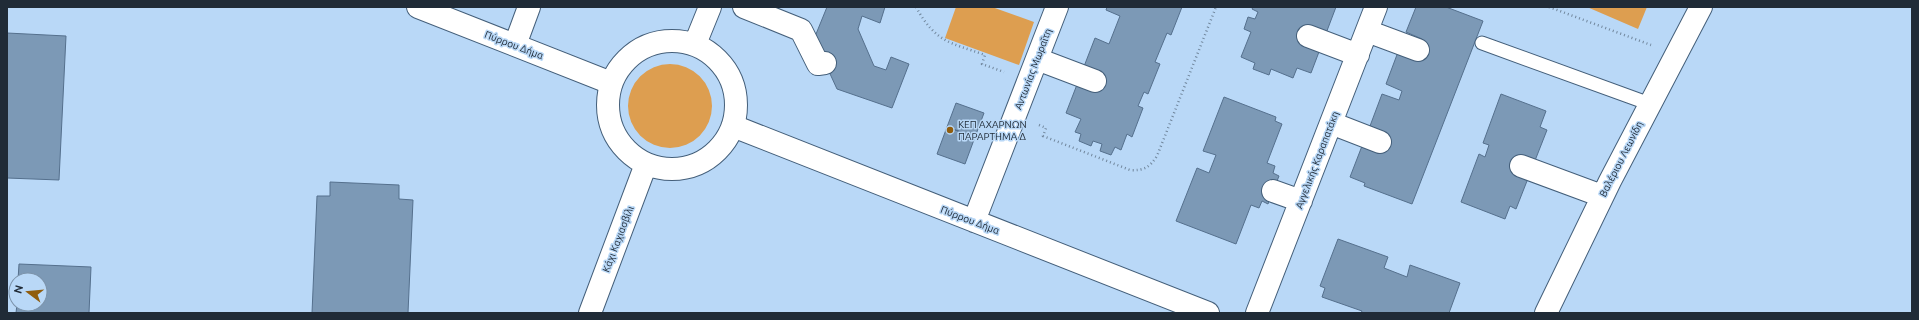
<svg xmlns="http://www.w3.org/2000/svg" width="1919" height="320" font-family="Ubuntu,sans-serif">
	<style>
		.green { fill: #dd9e50 }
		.building { fill: #7c99b6; stroke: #55708d }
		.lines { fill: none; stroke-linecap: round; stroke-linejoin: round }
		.lane-casing { stroke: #445f7a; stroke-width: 15 }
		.street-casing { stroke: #445f7a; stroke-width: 24 }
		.secondary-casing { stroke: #445f7a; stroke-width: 24 }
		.path { stroke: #71879d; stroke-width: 2.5; stroke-dasharray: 1 3; stroke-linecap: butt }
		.lane { stroke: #fff; stroke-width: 13 }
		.street { stroke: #fff; stroke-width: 22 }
		.secondary { stroke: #fff; stroke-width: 22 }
		.poi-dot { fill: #905d0e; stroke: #b9d8f7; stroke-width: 1.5 }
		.labels { text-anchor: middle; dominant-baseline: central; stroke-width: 3; stroke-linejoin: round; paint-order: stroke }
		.street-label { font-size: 10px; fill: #202b37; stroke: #b9d8f7 }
		.poi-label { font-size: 10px; fill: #202b37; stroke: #b9d8f7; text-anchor: start }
	</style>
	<rect width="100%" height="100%" fill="#b9d8f7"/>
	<path class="green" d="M956 7H992L1034 22 1019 65 945 38Z
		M1587 7H1647L1638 29Z
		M628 106a42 42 0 1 1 84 0a42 42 0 1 1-84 0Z"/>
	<path class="building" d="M827 7H885L880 23 862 16 858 29 874 66 886 70 891 57 909 64 892 108 837 89 814 39Z
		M1107 7H1182L1171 35 1167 33 1155 62 1160 64 1148 94 1144 92 1138 106 1143 108 1132 137 1127 134 1121 150 1115 147 1111 155 1100 151 1102 144 1093 141 1091 146 1079 141 1081 134 1075 132 1081 119 1066 113 1095 38 1109 44 1120 16 1106 10Z
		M1253 7H1336L1311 73 1297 68 1293 78 1271 69 1269 75 1253 69 1255 63 1241 57 1251 32 1244 29 1248 17 1255 19 1258 12 1252 9Z
		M1416 7H1446L1483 21 1412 204 1364 186 1365 183 1350 177 1362 146 1377 151 1384 132 1370 126 1382 94 1399 100 1402 91 1386 84 1398 52 1418 50 1422 39 1406 32Z
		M7 33 66 36 59 180 7 178Z
		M1501 94 1546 111 1540 127 1547 130 1516 209 1510 206 1505 219 1461 202 1479 154 1485 157 1489 145 1483 143Z
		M1224 97 1276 117 1275 121 1282 124 1267 163 1275 166 1273 173 1279 176 1268 204 1262 201 1259 208 1251 205 1236 244 1176 221 1197 168 1209 173 1216 155 1203 151Z
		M956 103 984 113 975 137 947 127Z
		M947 127 975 137 965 164 937 154Z
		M330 182 399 185V199L413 200 408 313H312L317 196H330Z
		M1338 239 1388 257 1384 268 1407 277 1410 265 1460 283 1449 313H1361L1362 311 1322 297 1325 288 1320 286Z
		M19 264 91 267 89 313H16L17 304H40V280H18Z"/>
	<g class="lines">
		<g class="lane-casing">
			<path id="lane" d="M1482 43 1650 104"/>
		</g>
		<g class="street-casing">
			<path id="street" d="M418 7 611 83
				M744 7 801 30 818 64 825 63
				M1367 31 1418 50
				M1308 36 1358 55
				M515 45 529 7
				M1037 59 1095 81
				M1331 123 1380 142
				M733 126 1208 313
				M1521 166 1602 196
				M1273 191 1301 201
				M974 221 1057 7
				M1257 313 1376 7
				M1546 313 1610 181 1701 7"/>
		</g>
		<g class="secondary-casing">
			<path id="secondary" d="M608 105a64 64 0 1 1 128 0a64 64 0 1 1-128 0Z
				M695 44 710 7
				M590 313 646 164"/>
		</g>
		<path class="path" d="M916 7C936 43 949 42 985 55L982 64 1004 72
			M1549 7 1651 45
			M1039 125 1046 128 1043 136 1130 170C1144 171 1150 167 1157 156L1216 7"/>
		<use href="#lane" class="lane"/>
		<use href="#street" class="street"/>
		<use href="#secondary" class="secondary"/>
	</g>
	<circle class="poi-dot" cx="950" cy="130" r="4"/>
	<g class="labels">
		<g class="street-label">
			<text transform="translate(514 45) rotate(21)">Πύρρου Δήμα</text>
			<text transform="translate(1033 69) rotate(-69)">Αντωνίας Μωραΐτη</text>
			<text transform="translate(1621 159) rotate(-63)">Βαλέριου Λεωνίδη</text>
			<text transform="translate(1317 160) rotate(-69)">Αγγελικής Καραπατάκη</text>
			<text transform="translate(970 220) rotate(21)">Πύρρου Δήμα</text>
			<text transform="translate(618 239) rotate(-69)">Κάχι Καχιασβίλι</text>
		</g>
		<g class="poi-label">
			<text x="958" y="124">ΚΕΠ ΑΧΑΡΝΩΝ<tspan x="958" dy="12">ΠΑΡΑΡΤΗΜΑ Δ</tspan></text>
		</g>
	</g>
	<rect width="1919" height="320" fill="none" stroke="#202b37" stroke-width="16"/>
	<g transform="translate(28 292) rotate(286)"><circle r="19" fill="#b9d8f7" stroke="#7c93aa"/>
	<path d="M0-3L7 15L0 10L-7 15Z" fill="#905d0e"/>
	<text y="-6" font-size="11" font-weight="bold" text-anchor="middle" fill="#202b37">N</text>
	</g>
</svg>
